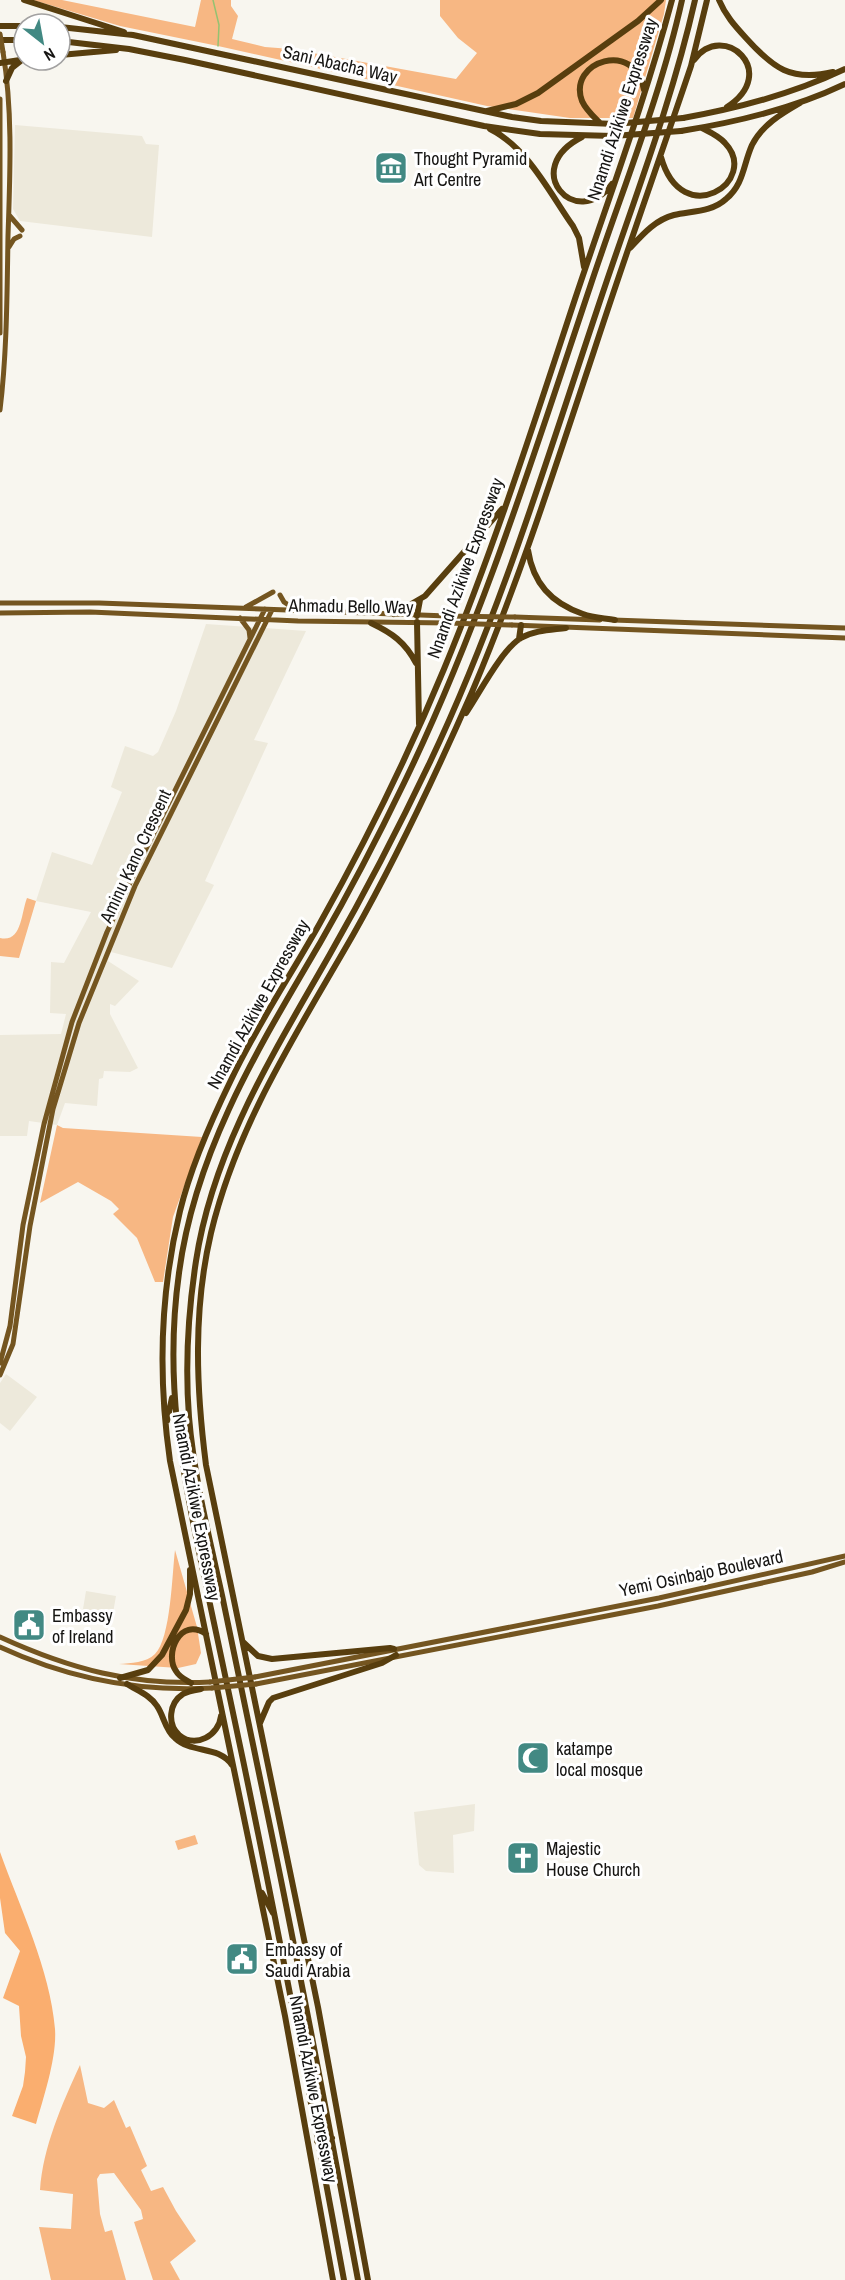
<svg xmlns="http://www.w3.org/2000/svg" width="845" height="2280" font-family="'Archivo Narrow',sans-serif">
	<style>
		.built { fill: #ede9db }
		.green { fill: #f7b783 }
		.forest { fill: #faae6f }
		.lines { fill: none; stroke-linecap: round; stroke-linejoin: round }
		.stream { stroke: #94c271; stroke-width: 1.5 }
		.major { stroke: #745520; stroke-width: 5 }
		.highway { stroke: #583e0e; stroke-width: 6 }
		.major-bridge { stroke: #745520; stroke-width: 5 }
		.highway-bridge { stroke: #583e0e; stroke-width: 6 }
		.labels { text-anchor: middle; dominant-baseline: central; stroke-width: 6; stroke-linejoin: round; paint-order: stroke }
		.street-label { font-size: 18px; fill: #161513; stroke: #fff }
		.poi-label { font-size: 18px; fill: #161513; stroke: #fff; text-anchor: start }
	</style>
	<rect width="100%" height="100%" fill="#f8f6ef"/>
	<path class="built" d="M15 125 142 136 146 144 159 145 152 237 20 221 13 209Z
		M206 624 306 631 254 740 268 743 205 881 214 885 172 968 111 952 108 961 139 981 115 1006 110 1004V1014L138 1068 130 1072 104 1071 103 1078 99 1079 97 1106 65 1103 57 1125 29 1121 27 1136H0V1035L61 1034 66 1014 50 1013 51 962 64 963 91 912 36 901 52 852 92 865 122 792 111 787 125 746 153 756 158 752 176 711Z
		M6 1374 37 1397 10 1431 0 1423V1383Z
		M86 1591 116 1596 113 1613 83 1609Z
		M475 1804 474 1831 453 1835 454 1873 426 1871 419 1865 414 1812Z"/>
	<path class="green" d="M33 0H62L195 27 201 0H231V6L238 16 232 39 265 47 291 49 456 79 477 53 458 38 440 16V0H666L664 14 633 118H570L487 106 218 46 120 26Z
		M27 898 36 901 19 958 0 956V938C22 943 21 913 27 898Z
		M57 1125 63 1128 202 1137 173 1217 163 1282H155L137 1238 113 1214 119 1209 111 1201 78 1182 40 1203Z
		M175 1550 197 1627 201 1653 196 1664 178 1668 119 1664C131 1663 146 1663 155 1654 171 1638 172 1574 175 1550Z
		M195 1835 198 1844 178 1850 175 1841Z
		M80 2065 88 2103 104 2108 114 2100 126 2128 130 2126 147 2166 141 2170 151 2191 163 2187 176 2211 196 2241 170 2262 180 2280H153L134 2222 143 2219 141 2210 114 2173 100 2174 97 2179 100 2214 105 2232 112 2230 126 2280H51L39 2227 71 2229 73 2194 40 2190C43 2147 62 2104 80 2065Z"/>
	<path class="forest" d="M0 1852C20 1908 50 1969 55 2029 57 2057 44 2096 36 2124L12 2116 23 2086 25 2072 26 2057 21 2036 19 2006 3 1998 20 1951 5 1933 0 1898Z"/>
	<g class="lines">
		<path class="stream" d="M213 0 219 25 218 46"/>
		<path class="major" d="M0 99V333
			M9 215 22 230
			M9 247 14 239 20 236
			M0 410C7 352 7 294 8 236 10 175 13 112 3 52
			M280 595 284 602 296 610
			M0 603H99L447 616
			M246 607 273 592
			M0 613 90 612 298 621 448 623
			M515 617 600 620
			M240 618 249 630 250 638
			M613 620 845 628
			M512 625 845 638
			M0 1363 10 1326 23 1225 44 1124 72 1022 107 932 142 857 265 609
			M0 1375 13 1344 30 1226 53 1109 79 1023 135 886 272 610
			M0 1637C70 1669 133 1686 210 1682
			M0 1647C67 1678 139 1692 212 1688
			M255 1677 659 1598 845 1556
			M256 1684 658 1606 812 1572 845 1562"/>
		<path class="highway" d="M24 0 124 32
			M719 0C725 15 735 26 746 38 773 68 791 82 833 72
			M0 26H24
			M60 27 133 35 512 117 541 121 615 124
			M0 40H24
			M60 41 129 49 185 60 484 126 540 134 613 136
			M60 55 116 50
			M694 60C723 20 781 72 727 107
			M0 63 20 60
			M6 81 12 68 22 60
			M487 111 516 104 538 93 638 21 661 0
			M683 118C740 108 793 94 845 69
			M600 123C594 117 586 110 582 101 567 61 636 39 644 90
			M490 129C528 148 549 192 573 226L579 238 584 267
			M681 131C738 122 793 109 845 84
			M582 137C519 169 576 232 612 184
			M661 157C682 232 761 181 725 143 719 136 710 132 702 128
			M630 248C643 234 655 220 674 215 692 211 712 212 726 199 744 184 743 165 752 145 762 125 781 114 800 103
			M528 550C533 583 551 603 583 614 593 618 604 618 615 620
			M394 614 425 596 502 509
			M417 616 420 600
			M417 622 419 724
			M371 623C392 633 405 642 416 663
			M519 639 521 625
			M466 713C479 694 502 649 521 638 535 630 551 630 566 628
			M167 1421 172 1398
			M243 1642 258 1656 272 1659 390 1648 394 1649
			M120 1678 148 1670 162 1655 186 1610 190 1594V1570
			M191 1683C186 1680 179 1677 176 1671 164 1654 180 1616 206 1634
			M127 1684C138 1691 150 1695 157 1706 164 1716 165 1730 175 1738 192 1754 218 1745 232 1765
			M201 1689C195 1690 188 1691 183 1694 169 1703 167 1724 179 1735 196 1749 219 1735 221 1716
			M260 1723 269 1702 273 1698 382 1663 396 1655
			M262 1893 273 1913
			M317 2141 325 2143 332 2138
			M333 2280 285 2016 170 1461C158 1378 160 1293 180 1211 191 1166 211 1121 231 1080 257 1025 291 975 320 923 366 841 408 756 444 669 494 548 534 423 575 299 608 200 645 101 672 0
			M344 2280C312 2106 279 1933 243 1760 230 1697 216 1634 203 1571 181 1467 164 1380 179 1273 195 1151 259 1047 320 943 350 891 378 837 404 783 481 624 534 454 590 287 621 193 661 95 682 0
			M358 2280C327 2114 296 1948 261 1783 248 1720 235 1658 222 1595 209 1536 194 1477 189 1417 185 1365 188 1313 196 1261 213 1148 275 1051 330 954 366 891 399 827 430 762 499 617 546 462 597 310 631 207 671 106 695 0
			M368 2280 318 2007 206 1465C196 1387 193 1310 211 1233 237 1124 298 1031 353 935 397 857 436 774 472 692 519 581 556 465 594 351 625 256 659 161 691 66L707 0"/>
		<path class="major-bridge" d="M0 34 3 52
			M447 616 515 617
			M448 623 512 625
			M210 1682 255 1677
			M212 1688 256 1684"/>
		<path class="highway-bridge" d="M615 124 683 118
			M613 136 681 131"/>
	</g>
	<defs>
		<g id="museum-square" transform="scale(1.725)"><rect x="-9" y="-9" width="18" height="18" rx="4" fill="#428983" stroke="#fff"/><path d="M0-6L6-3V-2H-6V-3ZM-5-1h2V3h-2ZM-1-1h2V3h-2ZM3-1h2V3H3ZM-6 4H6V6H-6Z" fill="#fff"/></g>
		<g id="civic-square" transform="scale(1.725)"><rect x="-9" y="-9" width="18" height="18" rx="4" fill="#428983" stroke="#fff"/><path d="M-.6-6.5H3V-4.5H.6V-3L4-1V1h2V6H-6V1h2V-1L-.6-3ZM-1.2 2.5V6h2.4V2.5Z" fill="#fff"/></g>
		<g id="mosque-square" transform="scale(1.725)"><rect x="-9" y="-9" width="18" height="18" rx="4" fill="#428983" stroke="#fff"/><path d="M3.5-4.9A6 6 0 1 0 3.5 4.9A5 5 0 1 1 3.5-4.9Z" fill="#fff"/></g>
		<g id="church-square" transform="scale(1.725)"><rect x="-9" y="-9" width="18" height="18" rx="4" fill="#428983" stroke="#fff"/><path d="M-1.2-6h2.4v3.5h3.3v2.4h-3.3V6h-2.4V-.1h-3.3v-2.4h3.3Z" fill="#fff"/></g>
	</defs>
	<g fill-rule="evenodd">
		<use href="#museum-square" x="391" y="168"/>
		<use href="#civic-square" x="29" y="1625"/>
		<use href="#mosque-square" x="533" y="1758"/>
		<use href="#church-square" x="523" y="1858"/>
		<use href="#civic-square" x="242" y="1959"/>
	</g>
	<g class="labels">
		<g class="street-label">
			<text transform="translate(340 64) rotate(13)">Sani Abacha Way</text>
			<text transform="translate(622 109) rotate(-72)">Nnamdi Azikiwe Expressway</text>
			<text transform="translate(465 568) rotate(-70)">Nnamdi Azikiwe Expressway</text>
			<text transform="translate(351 606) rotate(1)">Ahmadu Bello Way</text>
			<text transform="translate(135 856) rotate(-65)">Aminu Kano Crescent</text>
			<text transform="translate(258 1004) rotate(-61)">Nnamdi Azikiwe Expressway</text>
			<text transform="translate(197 1507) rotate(79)">Nnamdi Azikiwe Expressway</text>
			<text transform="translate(701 1573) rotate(-12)">Yemi Osinbajo Boulevard</text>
			<text transform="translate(314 2089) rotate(79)">Nnamdi Azikiwe Expressway</text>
		</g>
		<g class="poi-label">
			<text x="414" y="158">Thought Pyramid<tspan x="414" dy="21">Art Centre</tspan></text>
			<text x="52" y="1615">Embassy<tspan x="52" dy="21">of Ireland</tspan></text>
			<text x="556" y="1748">katampe<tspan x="556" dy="21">local mosque</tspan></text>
			<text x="546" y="1848">Majestic<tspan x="546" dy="21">House Church</tspan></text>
			<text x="265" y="1949">Embassy of<tspan x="265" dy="21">Saudi Arabia</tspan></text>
		</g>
	</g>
	<g transform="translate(42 42) rotate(149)"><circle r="28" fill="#ffffff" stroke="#a2a1a1" stroke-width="1.5"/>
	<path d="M0-4.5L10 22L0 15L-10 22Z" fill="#428983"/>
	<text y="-9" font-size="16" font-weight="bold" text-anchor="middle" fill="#161513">N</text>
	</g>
</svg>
